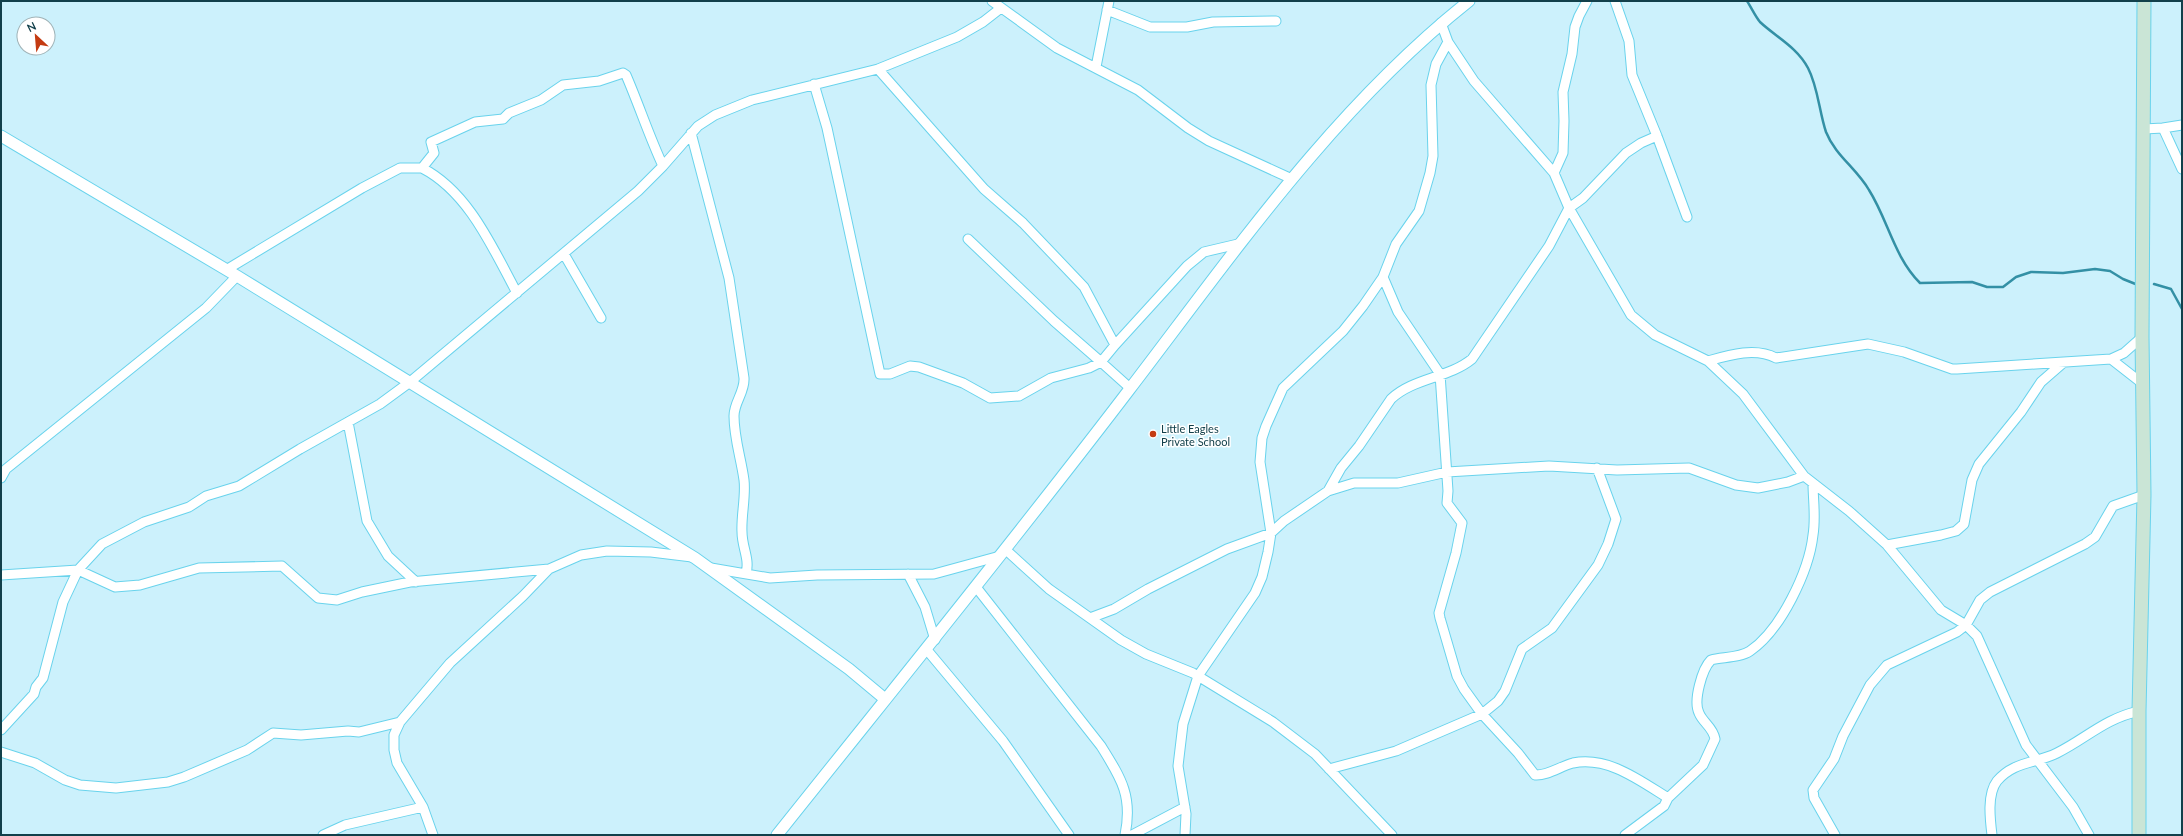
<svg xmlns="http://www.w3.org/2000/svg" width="2183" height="836" font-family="Lato,sans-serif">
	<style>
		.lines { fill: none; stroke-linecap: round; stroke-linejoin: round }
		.stream { stroke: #3390a5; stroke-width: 2.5 }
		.minor-casing { stroke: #69d3ec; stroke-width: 11 }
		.tertiary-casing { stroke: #69d3ec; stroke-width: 13 }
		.secondary-casing { stroke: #69d3ec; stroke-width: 15 }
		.minor { stroke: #fff; stroke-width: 9 }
		.tertiary { stroke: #fff; stroke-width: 11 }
		.secondary { stroke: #cae5d6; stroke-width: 13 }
		.poi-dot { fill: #c43b12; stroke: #fff; stroke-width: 1.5 }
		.labels { text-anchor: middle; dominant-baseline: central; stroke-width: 3; stroke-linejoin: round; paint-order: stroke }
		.poi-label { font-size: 11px; fill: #12404b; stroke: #fff; text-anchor: start }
	</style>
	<rect width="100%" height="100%" fill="#ccf1fc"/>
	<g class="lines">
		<path class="stream" d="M1747 1C1751 7 1755 16 1760 22 1776 37 1797 47 1808 68 1818 87 1819 111 1826 132 1835 155 1857 169 1869 190 1888 220 1894 257 1920 283L1972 282 1987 287H2003L2016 277 2031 272 2063 273 2095 269 2110 271 2123 279 2138 285
			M2154 284 2171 289 2182 309"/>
		<g class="minor-casing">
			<path id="minor" d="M992 1 1057 48 1138 90 1188 128 1209 141 1292 179
				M1107 10 1150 27H1187L1213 22 1276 21
				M1441 23 1448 42 1474 81 1554 173 1569 208 1631 315 1655 335 1708 361 1743 394 1804 476 1849 511 1887 545 1941 610 1966 625 1977 636 2026 745 2073 807 2089 835
				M1096 67 1109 1
				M878 69 984 189 1023 223 1084 287 1115 345 1101 362 1130 388
				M814 84 827 128 880 374H890L910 366 919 367 963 383 990 398 1019 396 1051 378 1089 368 1101 362 1054 321 968 239
				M2163 128 2182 125
				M2144 129 2163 128 2182 169
				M691 133 729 278 744 378C745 392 734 402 734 416 734 438 741 458 744 480 746 496 741 516 742 532 742 548 750 558 746 574
				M1657 136 1687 217
				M422 168C469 192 493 249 517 293
				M1554 173 1563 153 1564 121 1563 92 1572 54 1575 27 1579 16 1587 1
				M564 254 601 318
				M226 270 362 188 400 168H422L434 153 431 142 475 122 503 119 509 113 541 100 563 85 599 81 623 73 626 75C639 105 649 136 663 166
				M1383 277 1398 312 1440 374 1448 491 1447 503 1462 523 1456 553 1439 613 1440 618 1457 676 1464 689 1482 714 1518 753 1535 775C1547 776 1561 766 1573 763 1608 756 1639 780 1668 798L1664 806 1625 835
				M1115 345 1187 266 1204 252 1238 244
				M2111 359 2143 384
				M1708 361C1729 355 1755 347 1776 358L1868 344 1904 352 1952 369H1957L2111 359 2124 353 2142 337
				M348 422 367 521 388 556 416 582
				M1 478 6 469 206 308 237 276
				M1328 491 1341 468 1359 446 1391 399C1413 378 1449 378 1472 359L1549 246 1569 208 1583 198 1626 153 1641 143 1657 136 1632 75 1629 41 1615 1
				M1887 545 1941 535 1956 531 1964 524 1972 480 1979 464 2021 412 2041 382 2064 362
				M1006 550 1049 589 1121 640 1146 654 1193 673 1273 722 1315 754 1392 835
				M711 568 770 578 817 575 934 574 1000 556
				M908 574 925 607 935 640
				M1 575 78 570 115 587 140 585 199 568 282 566 318 598 337 600 362 592 410 582 549 569 581 555 607 551 651 552 692 557
				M976 587 1101 746C1121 778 1133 796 1125 835
				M1090 618 1114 609 1148 589 1227 549 1271 533 1284 521 1328 491 1354 483H1398L1447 472 1549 466 1617 470 1689 468 1736 485 1758 488 1788 482 1804 476
				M927 650 1003 741 1069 835
				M1 730 34 694 36 687 43 678 63 602 78 570 102 544 144 522 189 507 206 496 239 486 300 449 380 404 410 382 638 191 663 166 698 126 715 115 752 100 878 69 957 37 983 22 1001 8
				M1 752 35 763 65 780 80 785 116 788 168 782 184 777 247 750 273 733 301 735 348 731 359 732 400 722
				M1329 769 1396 751 1482 714 1498 701 1505 691 1522 649 1552 628 1598 565 1608 544 1616 519 1597 468
				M1668 798 1703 765 1715 739C1713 727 1703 723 1699 713 1693 701 1702 669 1711 660 1722 657 1740 658 1750 651 1781 630 1809 571 1813 535 1816 517 1813 500 1813 483
				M323 835 345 825 423 807
				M433 835 423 807 397 763 394 750V735L400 722 450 663 523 596 549 569
				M1132 835 1185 807
				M1185 835 1186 814 1178 766 1183 724 1198 676 1255 593 1262 577 1268 552 1271 533 1260 462 1262 438 1266 426 1283 388 1343 331 1363 306 1383 277 1396 244 1419 211 1430 173 1433 156 1431 85 1436 64 1448 42
				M1835 835 1814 798 1813 790 1834 759 1843 736 1870 685 1887 665 1957 632 1966 625 1980 600 1990 592 2085 544 2095 537 2113 506 2144 495
				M1992 835C1990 819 1987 794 1997 781 2014 761 2035 764 2057 753 2087 738 2104 719 2139 711"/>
		</g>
		<g class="tertiary-casing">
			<path id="tertiary" d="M1 136 237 276 695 558 849 669 885 699
				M777 835C895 687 1014 541 1129 390 1233 254 1333 109 1469 1"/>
		</g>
		<g class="secondary-casing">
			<path id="secondary" d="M2139 835V711L2144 495 2142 337 2144 1"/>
		</g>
		<use href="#minor" class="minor"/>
		<use href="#tertiary" class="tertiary"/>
		<use href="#secondary" class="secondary"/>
	</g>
	<circle class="poi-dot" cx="1153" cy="434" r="4"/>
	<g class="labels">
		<g class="poi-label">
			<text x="1161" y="428">Little Eagles<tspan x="1161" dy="13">Private School</tspan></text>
		</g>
	</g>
	<rect width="2183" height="836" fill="none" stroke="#12404b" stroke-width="4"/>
	<g transform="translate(36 36) rotate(334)"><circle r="19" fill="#ffffff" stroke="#a0b3b7"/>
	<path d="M0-3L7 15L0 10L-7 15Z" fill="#c43b12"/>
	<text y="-6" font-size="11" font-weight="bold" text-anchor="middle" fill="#12404b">N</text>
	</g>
</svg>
